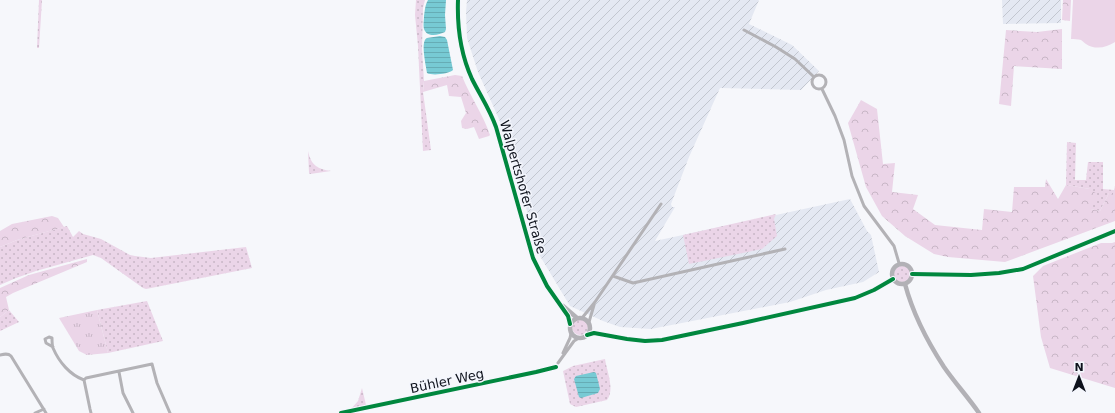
<svg xmlns="http://www.w3.org/2000/svg" width="1115" height="413" font-family="'DejaVu Sans',sans-serif">
	<style>
		.industrial { fill: url(#industrial-furrows) }
		.grass { fill: url(#grass-dots) }
		.forest { fill: url(#forest-crowns) }
		.park { fill: url(#park-tufts) }
		.garden { fill: #ebd5e8 }
		.water { fill: url(#water-rules) }
		.lines { fill: none; stroke-linecap: round; stroke-linejoin: round }
		.street { stroke: #b3b2b6; stroke-width: 3 }
		.secondary { stroke: #b2b1b6; stroke-width: 4.5 }
		.cycleway-casing { stroke: #f4f6fd; stroke-width: 6 }
		.cycleway { stroke: #00873e; stroke-width: 4 }
		.labels { text-anchor: middle; dominant-baseline: central; stroke-width: 3; stroke-linejoin: round; paint-order: stroke }
		.street-label { font-size: 13px; fill: #0e121c; stroke: #f4f6fd }
	</style>
	<defs>
		<pattern id="industrial-furrows" width="10" height="10" patternUnits="userSpaceOnUse"><rect width="10" height="10" fill="#e4e8f2"/><path d="M-1 1l2-2M0 10L10 0M9 11l2-2" fill="none" stroke="#c2c6cf"/></pattern>
		<pattern id="grass-dots" width="8" height="8" patternUnits="userSpaceOnUse"><rect width="8" height="8" fill="#ebd5e8"/><path d="M2 2h.1M6 6h.1" fill="none" stroke="#c8b6c6" stroke-width="1.8" stroke-linecap="round"/></pattern>
		<pattern id="forest-crowns" width="20" height="18" patternUnits="userSpaceOnUse"><rect width="20" height="18" fill="#ebd5e8"/><path d="M2 6a3 3 0 1 1 6 0M12 15a3 3 0 1 1 6 0" fill="none" stroke="#c8b6c6"/></pattern>
		<pattern id="park-tufts" width="24" height="20" patternUnits="userSpaceOnUse"><rect width="24" height="20" fill="#ebd5e8"/><path d="M3 7l-1-3M5 7V3M7 7l1-3M15 17l-1-3M17 17v-4M19 17l1-3" fill="none" stroke="#c8b6c6"/></pattern>
		<pattern id="water-rules" width="6" height="5" patternUnits="userSpaceOnUse"><rect width="6" height="5" fill="#77cad4"/><path d="M0 2.5h6" fill="none" stroke="#66acb5"/></pattern>
	</defs>
	<rect width="100%" height="100%" fill="#f6f7fb"/>
	<path class="industrial" d="M467 0H759L749 24 792 45 819 71 801 90 720 88 689 157 671 204 672 207H675L655 241 850 199 867 231 871 235 879 272 863 282 826 290 790 302 651 329 620 327 603 321 570 306 540 256 505 135 499 119 478 72 467 38 466 12Z
		M1002 0H1061V23L1003 24Z"/>
	<path class="grass" d="M39 0H42L39 48H37Z
		M416 0H425L423 8 422 49 424 81 423 92 431 150 423 151 418 46 415 15Z
		M1067 142 1076 143 1075 180H1086L1088 162H1103V189L1114 190 1115 186V193H1109L1100 211 1090 209V189L1066 185Z
		M308 151C311 165 317 169 331 171L310 174 309 173Z
		M776 214 774 219 777 236 762 249 689 264 683 235Z
		M67 226 73 237 79 231 83 234 101 239 130 255 135 256 151 258 246 247 252 268 146 289 143 288 101 258 93 255 36 271 16 278 0 285V247L17 240Z
		M894 274a8 8 0 1 1 16 0a8 8 0 1 1-16 0Z
		M147 301 163 341 108 353 97 310Z
		M9 310 19 322 0 331V317Z
		M572 327a8 8 0 1 1 16 0a8 8 0 1 1-16 0Z
		M605 359C607 372 615 389 607 400L576 407 570 404 563 371 573 366Z
		M362 388 366 405 365 407 351 409 358 401Z"/>
	<path class="forest" d="M1063 0H1071L1070 21 1062 20Z
		M1062 29V69L1014 66 1011 106 999 104 1006 30 1037 32Z
		M455 75 462 76C470 96 483 114 490 135L489 136 479 139 474 127 467 129 462 128 461 121 466 113 461 97 449 96 447 85 423 92 424 81Z
		M861 100 877 109 883 164 895 163 892 192 918 195 913 209 935 225 982 230 984 209 1012 212 1014 187H1045L1046 179 1058 199 1066 185 1090 189 1097 194 1091 209 1100 211 1109 193H1115V221L1005 262 948 257 934 254 905 236 882 216 866 187 848 123Z
		M52 216 58 218 64 227 17 240 0 247V231L12 224Z
		M1115 242V388L1050 368 1041 337 1033 276 1043 266 1101 243H1112Z
		M87 259V262L13 293 6 297 9 310 0 317V288L29 275Z"/>
	<path class="park" d="M97 310 108 353 87 355 79 351 59 318Z"/>
	<path class="garden" d="M1073 0H1115V42C1106 48 1095 50 1086 44 1084 43 1083 41 1081 40 1078 39 1074 39 1071 39Z"/>
	<path class="water" d="M428 0H446L445 15 446 29 445 32C439 35 427 38 424 29 423 26 424 20 424 16 425 10 425 5 428 0Z
		M440 36 445 37 447 40 453 70C449 74 432 76 427 73 426 66 420 41 427 38 431 37 436 37 440 36Z
		M594 372 596 373 600 389 598 393 581 398 579 397 574 379 576 376Z"/>
	<g class="lines">
		<path class="street" d="M744 30 776 47 795 59 814 77
			M812 82a7 7 0 1 1 14 0a7 7 0 1 1-14 0Z
			M822 89 835 116 844 140 852 176 864 206 894 246 899 263
			M613 276 633 283 785 249
			M582 318 595 302 661 204
			M589 322 594 305
			M53 347 46 343 45 339 49 337 52 338C52 341 52 345 53 348 59 362 70 375 84 380L90 409 91 413
			M563 353 570 338 571 333
			M0 355C4 354 8 353 11 356L46 413
			M558 363 574 341 579 338
			M119 372 123 393 133 413
			M84 380 86 378 152 364 157 383 170 413
			M35 413 44 409
			M341 413 536 372 556 367"/>
		<path class="secondary" d="M458 0C457 28 460 53 472 79 480 95 490 110 496 127L533 258 547 286 568 316 570 324
			M892 274a10 10 0 1 1 20 0a10 10 0 1 1-20 0Z
			M912 274 971 275 999 273 1023 269 1115 231
			M905 284C913 314 927 341 944 367 955 383 968 397 979 413
			M563 306 577 318
			M570 328a10 10 0 1 1 20 0a10 10 0 1 1-20 0Z
			M587 335 594 333 627 339 645 341 662 340 743 323 855 298 874 290 893 279"/>
		<g class="cycleway-casing">
			<path id="cycleway" d="M458 0C457 28 460 53 472 79 480 95 490 110 496 127L533 258 547 286 568 316 570 324
				M912 274 971 275 999 273 1023 269 1115 231
				M587 335 594 333 627 339 645 341 662 340 743 323 855 298 874 290 893 279
				M341 413 536 372 556 367"/>
		</g>
		<use href="#cycleway" class="cycleway"/>
	</g>
	<g class="labels">
		<g class="street-label">
			<text transform="translate(523 187) rotate(74)">Walpertshofer Straße</text>
			<text transform="translate(447 381) rotate(-12)">Bühler Weg</text>
		</g>
	</g>
	<g transform="translate(1079 377)" stroke="#f4f6fd" stroke-width="3" paint-order="stroke">
	<path d="M0-3L7 15L0 10L-7 15Z" fill="#0e121c"/>
	<text y="-6" font-size="11" font-weight="bold" text-anchor="middle" fill="#0e121c">N</text>
	</g>
</svg>
